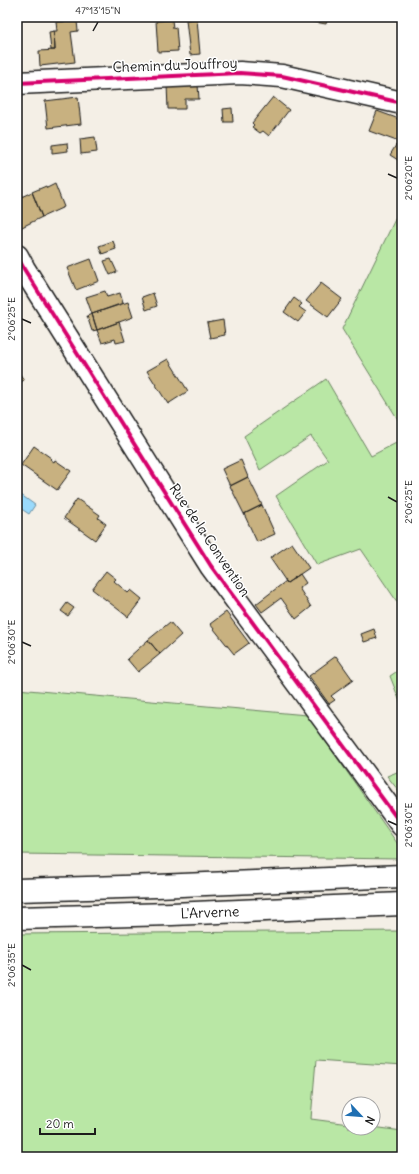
<svg xmlns="http://www.w3.org/2000/svg" width="419" height="1174" font-family="Delius,sans-serif">
	<style>
		.green { fill: #b9e7a5; stroke: #6a8260 }
		.water { fill: #9adafc; stroke: #688ea2 }
		.building { fill: #c8b180; stroke: #1c1c1c }
		.lines { fill: none; stroke-linecap: round; stroke-linejoin: round }
		.minor-casing { stroke: #1c1c1c; stroke-width: 25 }
		.highway-casing { stroke: #1c1c1c; stroke-width: 25 }
		.minor { stroke: #fff; stroke-width: 22 }
		.highway { stroke: #fff; stroke-width: 22 }
		.cycleway-casing { stroke: #fff; stroke-width: 6 }
		.cycleway { stroke: #d6006c; stroke-width: 4 }
		.ticks { fill: none; stroke: #1c1c1c; stroke-width: 1.5 }
		.labels { text-anchor: middle; dominant-baseline: central; stroke-width: 3; stroke-linejoin: round; paint-order: stroke }
		.street-label { font-size: 14px; fill: #1c1c1c; stroke: #fff }
		.neatline { fill: none; stroke: #1c1c1c; stroke-width: 1.5 }
		.ticks-label { font-size: 10px; text-anchor: middle; fill: #1c1c1c }
	</style>
	<rect width="100%" height="100%" fill="#f4efe6"/>
	<filter id="ink" filterUnits="userSpaceOnUse"><feTurbulence type="fractalNoise" baseFrequency=".025" numOctaves="2"/><feDisplacementMap in="SourceGraphic" scale="8" xChannelSelector="R" yChannelSelector="G"/><feConvolveMatrix kernelMatrix="1 2 1 2 8 2 1 2 1" color-interpolation-filters="sRGB"/></filter>
	<g filter="url(#ink)">
		<path class="green" d="M401 207 402 208V426L342 329Z
			M326 379 371 456 402 440V609L361 549 317 565 276 496 328 460 311 436 260 470 244 436Z
			M402 665V707L390 676 399 670Z
			M17 689 307 715 402 850V859L17 854Z
			M402 770V795L387 776Z
			M402 931V1066L316 1060 311 1119 349 1124V1128L373 1127 402 1131V1157H17V934Z"/>
		<path class="water" d="M17 492 35 505 29 514 17 506Z"/>
		<path class="building" d="M303 17H310L327 20 326 24 303 20Z
			M197 19 200 54 190 55 186 20Z
			M172 20 173 28 176 27 178 51 158 52 156 21Z
			M77 21 78 31 71 32 75 62 40 66 39 51 55 50 54 31H57L56 22Z
			M54 31 55 50H51L49 32Z
			M167 85H198L199 99H185V109H168Z
			M78 97 81 124 48 128 45 101Z
			M273 97 289 110 269 136 263 131 260 133 252 127 254 125 252 123Z
			M232 108 233 122H224L223 109Z
			M377 111 402 120V143L369 131Z
			M95 137 97 152 81 154 80 139Z
			M67 143 68 151 52 153V145Z
			M396 145 402 149V155L398 160 390 155Z
			M55 184 64 207 42 217 32 192 46 186 47 188Z
			M32 192 42 217 18 229 17 226V199Z
			M113 241 116 249 102 254 99 246Z
			M91 259 99 281 76 290 67 268Z
			M111 259 117 272 110 275 104 261Z
			M321 283 342 299 328 317 306 301Z
			M105 291 107 297 120 293 123 303 92 314 86 297Z
			M153 293 157 306 146 310 142 297Z
			M294 298 302 304 299 307 306 312 298 322 284 312Z
			M128 302 133 317 97 330 92 314Z
			M92 314 97 330 92 331 87 316Z
			M223 320 225 335 210 338 207 323Z
			M119 322 125 341 116 343 115 339 102 343 97 330Z
			M168 359 188 391 168 404 147 371Z
			M17 370 24 380 17 385Z
			M34 446 51 458 50 459 54 462 55 460 71 471 57 490 21 465Z
			M241 460 248 477 230 486 222 469Z
			M248 477 262 505 244 514 230 486Z
			M77 499 100 515 98 518 106 524 95 540 64 518Z
			M262 505 275 534 257 542 244 514Z
			M292 543 309 568 287 583 270 558Z
			M106 571 116 579 114 581 128 593 131 590 142 599 128 617 92 589Z
			M300 574 306 583 299 588 311 607 296 619 281 598 262 612 256 604 286 581 287 583Z
			M67 603 74 608 68 616 61 611Z
			M226 612 249 643 234 654 210 624Z
			M170 622 181 635 160 654 148 640Z
			M374 629 377 638 364 642 361 634Z
			M148 640 160 654 138 672 127 659Z
			M336 656 353 680 331 696 335 700 329 704 309 676Z"/>
		<g class="lines">
			<g class="minor-casing">
				<path id="minor" d="M17 83 240 73 282 76 402 103
					M17 256 24 269 211 566 402 825"/>
			</g>
			<g class="highway-casing">
				<g id="highway">
					<path d="M17 890 157 886 402 876"/>
					<path id="s1" d="M17 918 172 914 402 904"/>
				</g>
			</g>
			<use href="#minor" class="minor"/>
			<use href="#highway" class="highway"/>
			<g class="cycleway-casing">
				<path id="cycleway" d="M17 83 240 73 282 76 402 103
					M17 256 24 269 211 566 402 825"/>
			</g>
			<use href="#cycleway" class="cycleway"/>
		</g>
	</g>
	<path class="ticks" d="M93 31 98 22M388 174 397 178M22 319 31 323M388 497 397 502M22 642 31 646M388 821 397 825M22 965 31 970"/>
	<g class="labels">
		<g class="street-label">
			<text transform="translate(175 65) rotate(-2)">Chemin du Jouffroy</text>
			<text transform="translate(210 540) rotate(56)">Rue de la Convention</text>
			<text stroke="none"><textPath href="#s1" startOffset="193">L'Arverne</textPath></text>
		</g>
	</g>
	<rect width="419" height="1174" fill="none" stroke="#fff" stroke-width="44"/>
	<g transform="translate(361 1116) rotate(116)"><circle r="19" fill="#ffffff" stroke="#a4a4a4"/>
	<path d="M0-3L7 15L0 10L-7 15Z" fill="#1f6fb2"/>
	<text y="-6" font-size="11" font-weight="bold" text-anchor="middle" fill="#1c1c1c">N</text>
	</g>
	<path d="M40 1128v6h55v-6" fill="none" stroke="#1c1c1c" stroke-width="2"/>
	<text x="46" y="1128" font-size="12" fill="#1c1c1c" stroke="#ffffff" stroke-width="3" paint-order="stroke">20 m</text>
	<rect x="22" y="22" width="375" height="1130" class="neatline"/>
	<g class="ticks-label">
		<text x="98" y="14">47°13'15"N</text>
		<text transform="translate(408 178) rotate(-90)" y="4">2°06'20"E</text>
		<text transform="translate(11 319) rotate(-90)" y="4">2°06'25"E</text>
		<text transform="translate(408 502) rotate(-90)" y="4">2°06'25"E</text>
		<text transform="translate(11 642) rotate(-90)" y="4">2°06'30"E</text>
		<text transform="translate(408 825) rotate(-90)" y="4">2°06'30"E</text>
		<text transform="translate(11 965) rotate(-90)" y="4">2°06'35"E</text>
	</g>
</svg>
